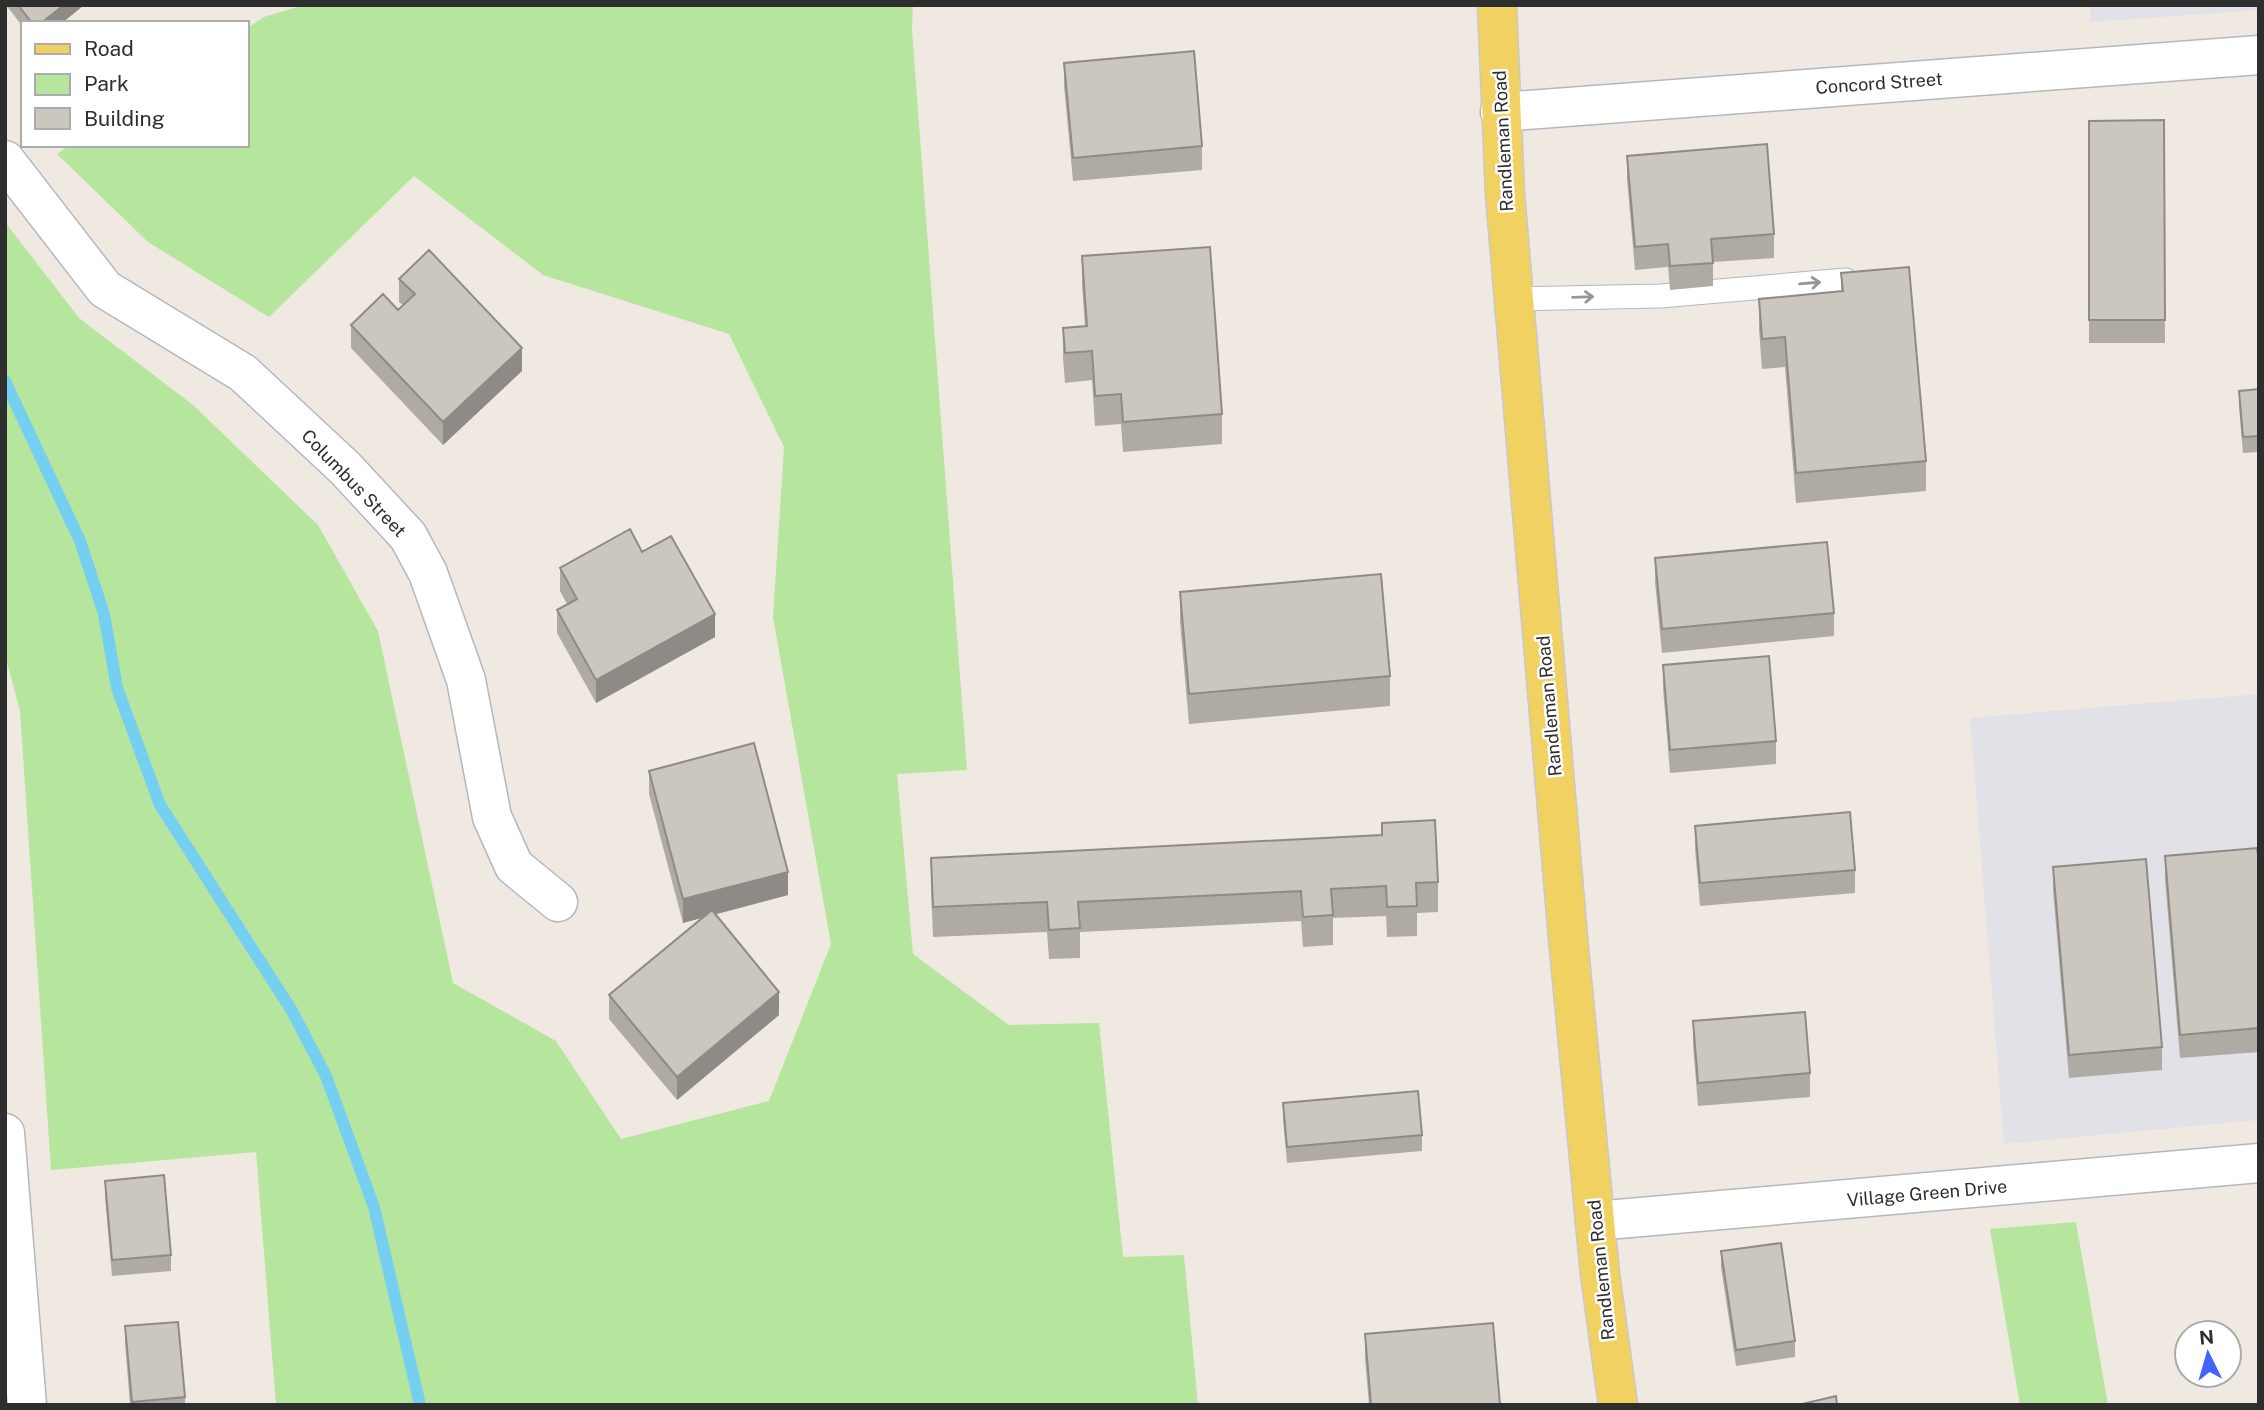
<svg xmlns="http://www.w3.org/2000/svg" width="2264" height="1410" font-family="'Public Sans',sans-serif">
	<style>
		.industrial { fill: #e3e1e8 }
		.green { fill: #b6e59e }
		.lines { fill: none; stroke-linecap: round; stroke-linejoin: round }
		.stream { stroke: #75cff0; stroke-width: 12 }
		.service-casing { stroke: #b4b7c1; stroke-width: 25 }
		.minor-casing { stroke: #b4b7c1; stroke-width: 41 }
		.primary-casing { stroke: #c9c9c9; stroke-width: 41 }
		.service { stroke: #fff; stroke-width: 23 }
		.minor { stroke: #fff; stroke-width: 38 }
		.primary { stroke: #f2d163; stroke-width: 38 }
		.wall { fill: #afaba4 }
		.shaded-wall { fill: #8e8b86 }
		.building { fill: #cbc7bf; stroke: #8e8b86; stroke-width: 2 }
		.oneway { stroke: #969696 }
		.labels { text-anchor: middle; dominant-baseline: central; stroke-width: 5; stroke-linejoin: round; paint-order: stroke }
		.street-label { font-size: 18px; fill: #2e2e2e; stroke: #fff }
	</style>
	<rect width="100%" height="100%" fill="#efe9e1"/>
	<path class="industrial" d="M2090 5H2259V10L2090 22Z
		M2259 694V1120L2004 1144 1970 718Z"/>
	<path class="green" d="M304 5H913L912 30 967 770 897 774 913 954 1009 1025 1099 1023 1123 1257 1184 1255 1198 1405H276L256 1152 51 1170 20 711 5 655V222L79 318 193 405 318 525 378 631 453 983 556 1041 621 1139 769 1101 831 944 773 617 784 447 729 334 543 275 414 176 269 317 148 242 57 154 70 145H247V28L264 17Z
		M2076 1222 2108 1405H2020L1990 1229Z"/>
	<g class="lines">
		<path class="stream" d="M5 381 80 541 104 614 117 688 160 805 292 1011 326 1076 374 1207 420 1405"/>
		<g class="service-casing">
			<path id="service" d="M1514 299 1660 296 1846 280"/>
		</g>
		<g class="minor-casing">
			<path id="minor" d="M1500 112 2259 55
				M5 160 105 289 243 373 345 468 408 536 428 573 466 680 492 817 514 866 558 902
				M5 1133 27 1405
				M1595 1221 2259 1163"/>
		</g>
		<g class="primary-casing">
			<path id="primary" d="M1497 5 1505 194 1568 938 1600 1274 1618 1405"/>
		</g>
		<use href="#service" class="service"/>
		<use href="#minor" class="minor"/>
		<use href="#primary" class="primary"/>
	</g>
	<path class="wall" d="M6 5H84L62 23H23V27Z
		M1064 63 1202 146V170L1073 181 1064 86Z
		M2164 120 2165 343H2089V121Z
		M1627 156 1774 234V258L1713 262V286L1670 290 1668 267 1635 270 1627 179Z
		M1082 256 1222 414V444L1123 452 1121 424 1095 426 1092 380 1065 383 1063 358V328L1085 326 1082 286Z
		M1841 273 1926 461V491L1796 503 1785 367 1762 369 1759 329V299L1841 291Z
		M399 279 522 371 443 445 351 348V325L398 310 403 305 399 302Z
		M2259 389V452L2243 453 2239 407V391Z
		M642 552 715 637 596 703 557 633V610L567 604 560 591V568Z
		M1655 558 1834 613V636L1662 653 1655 582Z
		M1180 592 1390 676V706L1189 724 1180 622Z
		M1663 665 1776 741V764L1670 773 1663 688Z
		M649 771 788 895 715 914 779 1015 677 1100 609 1019V995L703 917 683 923 649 794Z
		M1382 823 1438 882V912L1417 913V936L1387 937 1386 916 1333 918V945L1303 947 1301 921 1080 932V958L1049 959 1047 932 933 937 931 888V858L1382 835Z
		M1695 826 1855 870V893L1700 906 1695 849Z
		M2165 856 2259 863V1052L2180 1058 2165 879Z
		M2053 867 2162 1047V1070L2069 1078 2053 890Z
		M1693 1021 1810 1073V1097L1698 1106 1693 1045Z
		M1283 1103 1422 1135V1151L1287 1163 1283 1119Z
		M105 1181 171 1255V1271L112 1276 105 1197Z
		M1721 1251 1795 1341V1357L1736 1366 1721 1267Z
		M125 1326 185 1397V1405H130L125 1342Z
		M1365 1334 1500 1405H1369L1365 1358Z"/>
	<path class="shaded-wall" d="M64 5H84L62 23H41Z
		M522 348V371L443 445V422Z
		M715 614V637L596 703V680Z
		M788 872V895L683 923V899Z
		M779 992V1015L677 1100V1077Z"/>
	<path class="building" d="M18 5H64L41 23H32Z
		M1194 51 1202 146 1073 158 1064 63Z
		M2164 120 2165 320H2089V121Z
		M1767 144 1774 234 1711 239 1713 263 1670 266 1668 244 1635 247 1627 156Z
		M1210 247 1222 414 1123 422 1121 394 1095 396 1092 351 1065 353 1063 328 1087 326 1082 256Z
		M429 250 522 348 443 422 351 325 383 294 398 310 415 294 399 279Z
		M1909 267 1926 461 1796 473 1785 337 1762 339 1759 299 1843 291 1841 273Z
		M2259 389V436L2243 437 2239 391Z
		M630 529 642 552 671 536 715 614 596 680 557 610 577 599 560 568Z
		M1827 542 1834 613 1662 629 1655 558Z
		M1381 574 1390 676 1189 694 1180 592Z
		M1769 656 1776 741 1670 750 1663 665Z
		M754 743 788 872 683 899 649 771Z
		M1850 812 1855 870 1700 883 1695 826Z
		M1435 820 1438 882 1416 883 1417 906 1387 907 1386 886 1331 889 1333 915 1303 917 1301 891 1078 902 1080 928 1049 930 1047 902 933 907 931 858 1382 835V823Z
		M2257 848 2259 863V1028L2180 1035 2165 856Z
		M2146 859 2162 1047 2069 1055 2053 867Z
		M712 910 779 992 677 1077 609 995Z
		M1805 1012 1810 1073 1698 1083 1693 1021Z
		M1418 1091 1422 1135 1287 1147 1283 1103Z
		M164 1175 171 1255 112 1260 105 1181Z
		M1781 1243 1795 1341 1736 1350 1721 1251Z
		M178 1322 185 1397 132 1402 125 1326Z
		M1493 1323 1500 1405H1371L1365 1334Z
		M1836 1396 1837 1405H1798Z"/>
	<defs><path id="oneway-shaft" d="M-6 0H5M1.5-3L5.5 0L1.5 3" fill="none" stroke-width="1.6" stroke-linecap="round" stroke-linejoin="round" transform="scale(1.75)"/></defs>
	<g class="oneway">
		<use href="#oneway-shaft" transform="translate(1810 283) rotate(-5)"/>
		<use href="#oneway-shaft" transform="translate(1583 297) rotate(-2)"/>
	</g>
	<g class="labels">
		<g class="street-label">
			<text transform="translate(1879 83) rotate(-4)">Concord Street</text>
			<text transform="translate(1503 141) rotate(-93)">Randleman Road</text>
			<text transform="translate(354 483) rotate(46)">Columbus Street</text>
			<text transform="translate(1549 706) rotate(-95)">Randleman Road</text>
			<text transform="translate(1927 1193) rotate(-5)">Village Green Drive</text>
			<text transform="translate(1601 1270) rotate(-96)">Randleman Road</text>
		</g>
	</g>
	<rect width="2264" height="1410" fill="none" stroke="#2e2e2e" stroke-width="14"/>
	<rect x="21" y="21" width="228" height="126" fill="#ffffff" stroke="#ababab" stroke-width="2"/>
	<rect x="35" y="44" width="35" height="10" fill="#f2d163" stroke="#ababab" stroke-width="2"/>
	<text x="84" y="56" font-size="21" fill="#2e2e2e">Road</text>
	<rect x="35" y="74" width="35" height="21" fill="#b6e59e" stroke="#ababab" stroke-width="2"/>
	<text x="84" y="91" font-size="21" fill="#2e2e2e">Park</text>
	<rect x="35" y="108" width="35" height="21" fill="#cbc7bf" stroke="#ababab" stroke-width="2"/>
	<text x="84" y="126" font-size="21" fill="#2e2e2e">Building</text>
	<g transform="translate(2208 1354) rotate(355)"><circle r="33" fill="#ffffff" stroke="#ababab" stroke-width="2"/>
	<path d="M0-5L12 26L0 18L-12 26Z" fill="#4264fb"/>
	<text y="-10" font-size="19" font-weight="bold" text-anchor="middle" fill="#2e2e2e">N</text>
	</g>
</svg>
